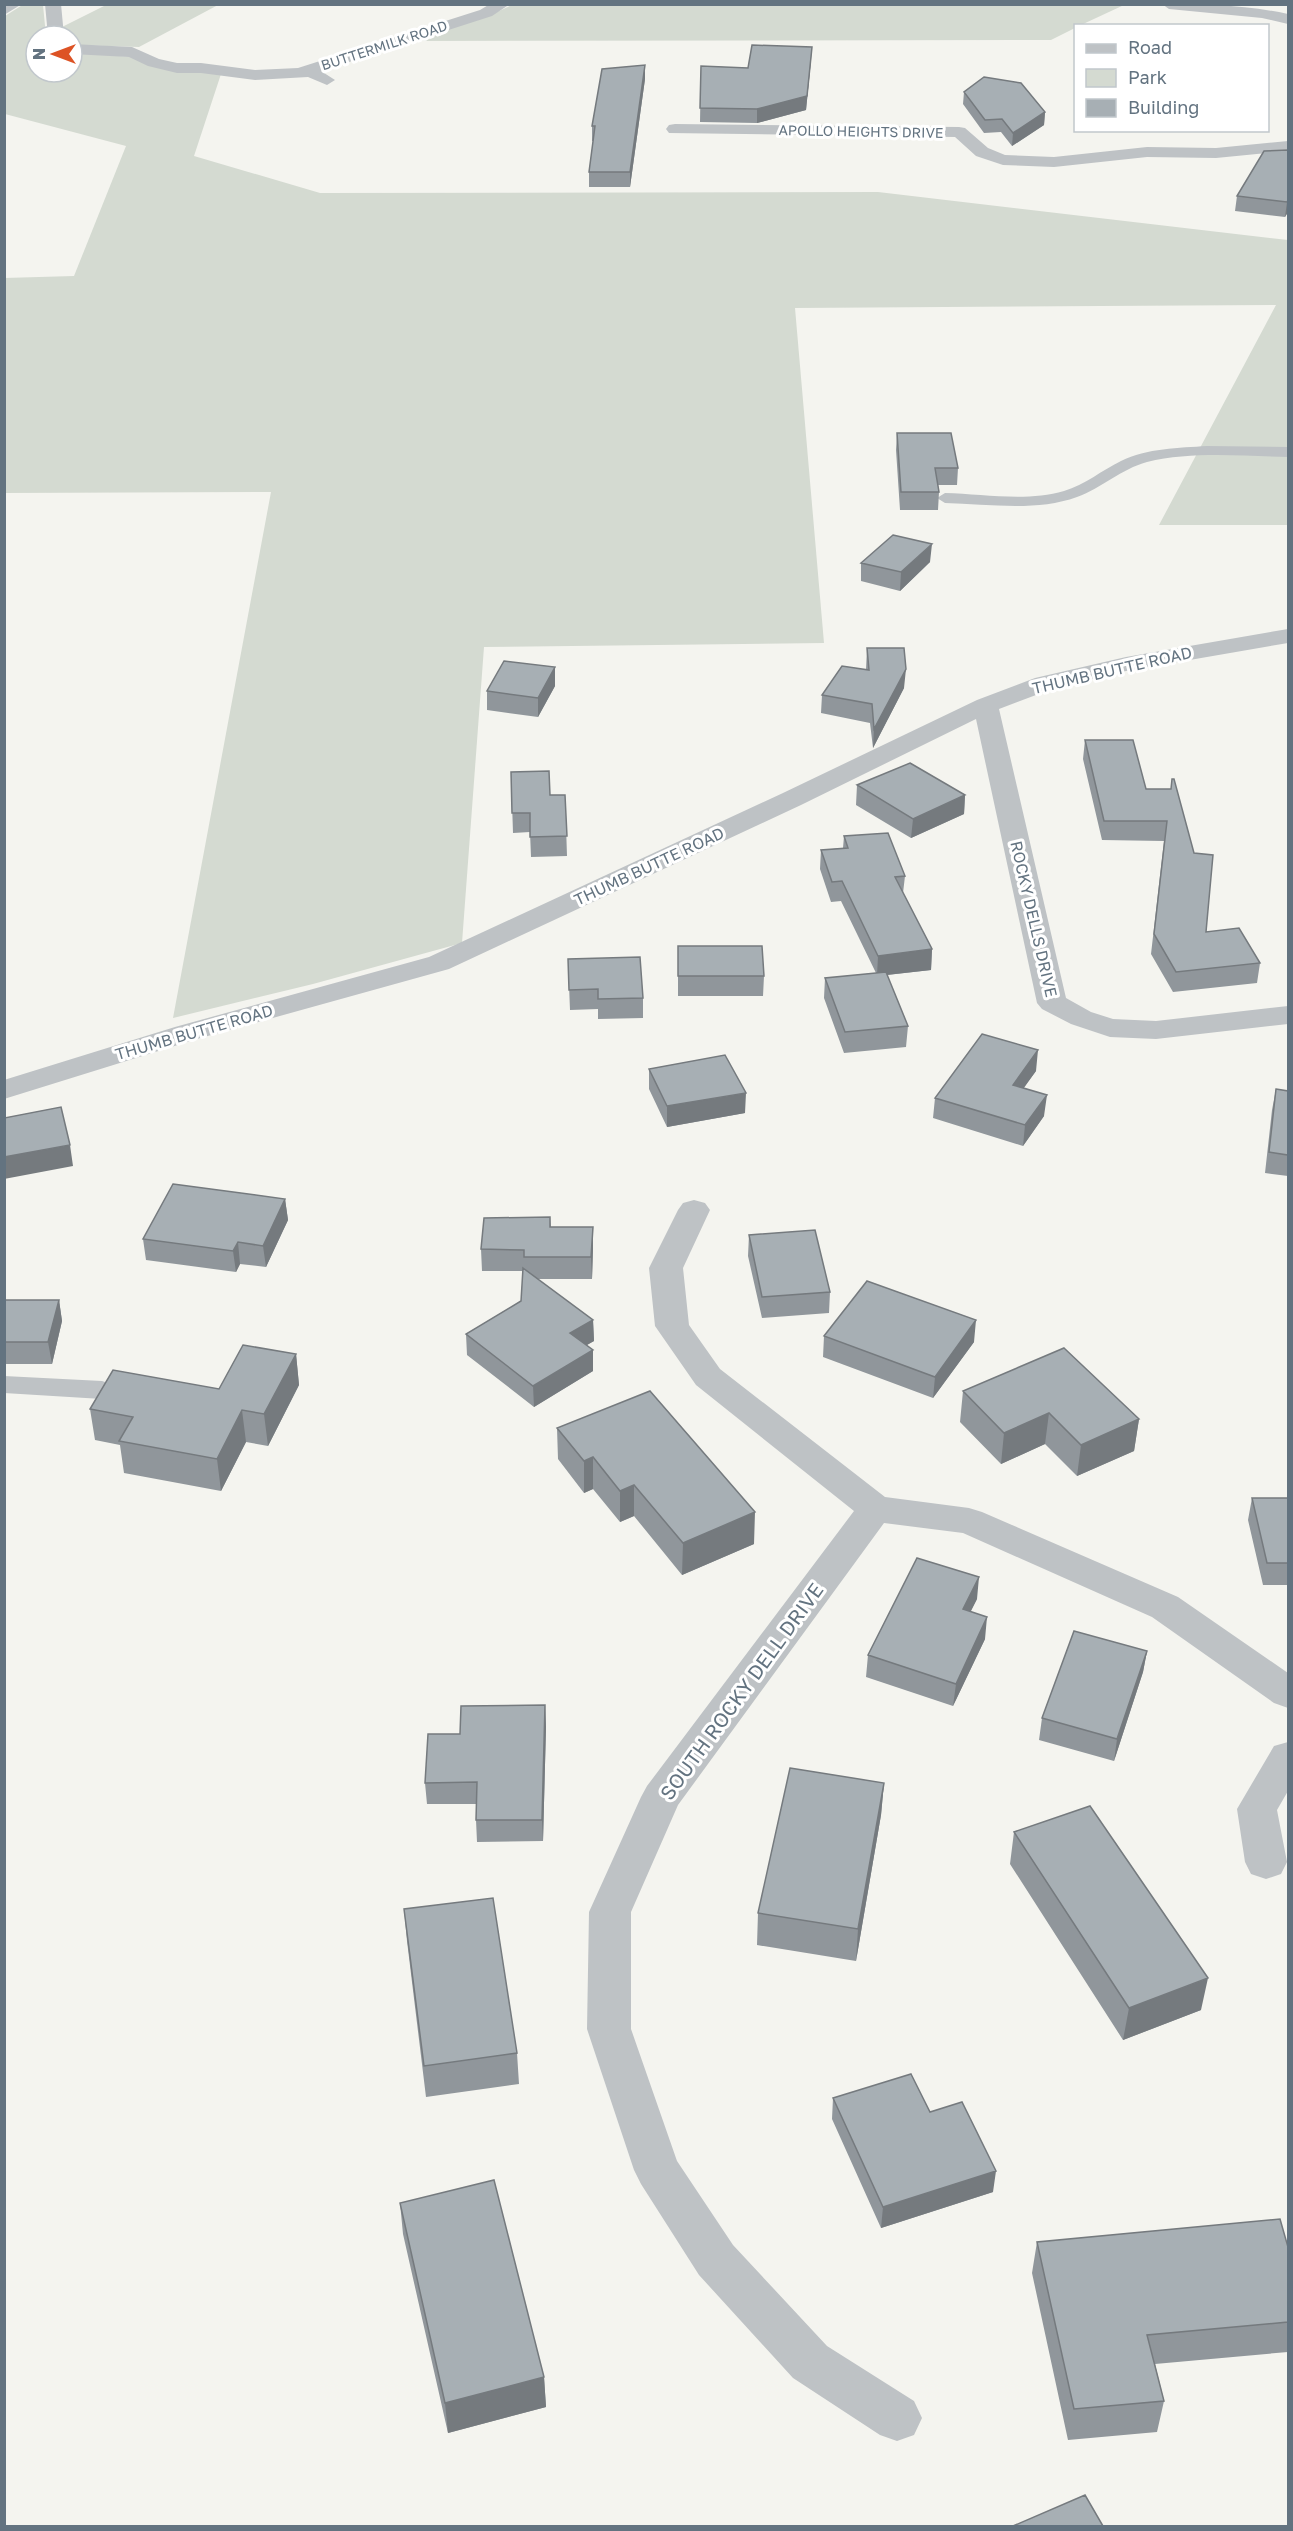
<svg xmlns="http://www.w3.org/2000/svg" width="1293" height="2531" font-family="'Golos Text',sans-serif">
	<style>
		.green { fill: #d4dad1 }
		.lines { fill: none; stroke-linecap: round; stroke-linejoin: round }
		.service { fill: #bec2c5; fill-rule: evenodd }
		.minor { fill: #bec2c5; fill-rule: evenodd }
		.wall { fill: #90969b }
		.shaded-wall { fill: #757a7e }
		.building { fill: #a7afb4; stroke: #757a7e; stroke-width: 1.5 }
		.labels { text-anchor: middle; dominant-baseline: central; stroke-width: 6; stroke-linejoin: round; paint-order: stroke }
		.far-street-label { font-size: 14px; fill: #637380; stroke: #fff }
		.street-label { font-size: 16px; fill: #637380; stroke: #fff }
		.near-street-label { font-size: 20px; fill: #637380; stroke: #fff }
	</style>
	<rect width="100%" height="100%" fill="#f4f4ef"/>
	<path class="green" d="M24 4 43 5 46 36H36V72H72V52L131 57 221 74 194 156 320 193 878 192 1288 240V525H1159L1276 305 795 308 824 643 484 647 462 943 313 984 173 1018 271 492 5 493 4 278 74 276 126 146 5 114V16Z
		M106 5H218L139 47 76 45 72 43V36H64L62 27Z
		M512 5H1124L1081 25 1076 26 1075 28 1051 40 412 41 488 16Z"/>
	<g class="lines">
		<path class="service" d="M1207 446 1288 447V457C1242 456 1192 451 1147 462 1121 469 1102 488 1077 497 1036 512 988 504 945 503L937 498 945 493C983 494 1027 502 1064 491 1085 485 1102 470 1121 461 1147 448 1179 448 1207 446Z
			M4 1376 102 1381 111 1384 115 1390 111 1396 102 1399 4 1393Z"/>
		<path class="minor" d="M4 4H22L4 15Z
			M45 4H61L64 36H48Z
			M490 4H510L492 16 321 71 335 80 327 85 308 77 255 80 201 73H177L148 66 129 57 72 54V44L132 47 159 59 177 63H201L255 70 298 68 480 10Z
			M1162 4C1205 4 1246 5 1288 14V24L1262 18 1169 9Z
			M675 124 959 127 965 128 988 148 1005 155 1054 157 1147 147 1216 148 1288 141V151L1216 158 1147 157 1054 167 1003 165 976 156 955 137 669 133 666 129 669 125Z
			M1288 629V643L1126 671 1052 689 999 709 1066 998 1091 1012 1113 1019 1156 1021 1288 1006V1024L1156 1039 1110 1037 1071 1024 1042 1009 1037 1003 976 719 801 805 449 969 197 1039 4 1099V1080L175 1027 429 957 783 793 977 700 1035 678 1126 657Z
			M694 1200 705 1203 710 1210 683 1268 689 1325 720 1369 885 1497 969 1508 982 1512 1178 1597 1288 1673V1708L1274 1703 1152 1617 963 1533 884 1523 678 1805 631 1912V2029L677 2161 733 2245 827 2346 914 2401 922 2418 914 2435 897 2441 880 2435 793 2378 699 2275 641 2184 634 2170 587 2029 589 1912 641 1797 647 1786 854 1511 696 1385 655 1326 649 1268 678 1210 683 1203Z
			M1288 1742V1791L1277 1810 1287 1862 1281 1874 1266 1879 1251 1874 1245 1862 1237 1809 1274 1746Z"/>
	</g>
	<path class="wall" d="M811 60 806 110 757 123 700 122 701 66 748 68Z
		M645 79 630 187H589V172L593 141H592V126Z
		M964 92 1045 112 1044 125 1012 146 1001 132 984 133 963 104Z
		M1288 150V212L1285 217 1235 211 1237 196Z
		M897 433 958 468 957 485H938L939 492 938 510H900L896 450Z
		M930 562 900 591 861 581V563Z
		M867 648 904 688 873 748 870 723 821 713 822 695 866 670Z
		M555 667V686L538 717 487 710V691Z
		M1085 740 1146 789H1170L1206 932 1260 963 1257 983 1173 992 1151 954 1164 841 1102 840 1083 759Z
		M511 772 550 795H565L567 856 531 857 530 832 513 833Z
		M857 785 965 795 964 814 911 838 856 805Z
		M844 836 905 876 903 893 932 949 931 970 887 975 908 1026 906 1047 844 1053 824 998 825 978 876 973 841 901 831 902 820 869 821 850 843 848Z
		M678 946 764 976 763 996H678Z
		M568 959 643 998V1018L598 1019V1009L570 1010Z
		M649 1069 745 1113 667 1127 649 1089Z
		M1036 1071 1023 1088 1044 1116 1023 1146 933 1118 935 1098Z
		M1276 1089 1288 1091V1176L1265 1173 1272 1110Z
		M285 1199 288 1220 266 1267 240 1264 236 1272 146 1260 143 1239Z
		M550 1217 551 1227H593V1248L592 1279H537L593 1320 594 1341 586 1345 593 1350V1371L534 1407 467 1355 466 1334 521 1301 523 1271H482L481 1249Z
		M749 1235 830 1292 829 1313 762 1318 748 1256Z
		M4 1300H59L62 1321 52 1364H4Z
		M824 1336 974 1342 933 1398 823 1357Z
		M296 1354 299 1385 268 1446 246 1442 221 1491 124 1473 120 1445 95 1440 90 1409 219 1389Z
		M963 1391 1139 1419 1134 1451 1077 1476 1045 1444 1001 1464 960 1422Z
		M557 1428 754 1544 682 1575 634 1516 620 1522 593 1489 584 1493 558 1459Z
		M1252 1498H1288V1585H1263L1248 1520Z
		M977 1599 970 1612 985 1639 953 1706 866 1677 868 1655Z
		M1147 1651 1143 1672 1114 1761 1039 1740 1042 1718Z
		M545 1705 546 1727 543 1841 477 1842 476 1820V1804H427L425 1783 460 1734Z
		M884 1783 881 1815 856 1961 757 1945 758 1913Z
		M1014 1832 1201 2010 1123 2040 1010 1864Z
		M404 1909 517 2053 519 2084 426 2097 407 1941Z
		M833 2098 930 2112 993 2192 881 2228 832 2119Z
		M400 2203 544 2377 546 2407 448 2433 403 2234Z
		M1037 2242 1288 2247V2352L1155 2364 1164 2401 1157 2432 1068 2440 1032 2273Z"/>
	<path class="shaded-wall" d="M812 47 811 60 806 110 757 123V109Z
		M645 65V79L630 187V172Z
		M1045 112 1044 125 1012 146 1013 133Z
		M1288 200V212L1285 217 1287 202Z
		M932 544 930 562 900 591 901 572Z
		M555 667V686L538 717V698Z
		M906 669 904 688 873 748 874 729Z
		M965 795 964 814 911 838 913 819Z
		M932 949 931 970 877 976 878 956Z
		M1038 1050 1036 1071 1011 1106 1013 1085Z
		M746 1093 745 1113 667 1127V1106Z
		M1047 1095 1044 1116 1023 1146 1025 1125Z
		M70 1145 73 1166 4 1179V1157Z
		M285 1199 288 1220 266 1267 263 1246Z
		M593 1227V1248L592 1279 591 1257Z
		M238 1242 240 1264 236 1272 233 1251Z
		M59 1300 62 1321 52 1364 48 1342Z
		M593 1320 594 1341 570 1355V1333Z
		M976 1320 974 1342 933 1398 935 1377Z
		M593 1350V1371L534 1407 533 1386Z
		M296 1354 299 1385 268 1446 264 1414Z
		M242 1410 246 1442 221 1491 217 1459Z
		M1049 1413 1045 1444 1001 1464 1004 1433Z
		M1139 1419 1134 1451 1077 1476 1081 1445Z
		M593 1457V1489L584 1493V1461Z
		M634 1485V1516L620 1522V1491Z
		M755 1512 754 1544 682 1575 683 1543Z
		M979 1577 977 1599 961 1631 963 1609Z
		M987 1617 985 1639 953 1706 956 1684Z
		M1147 1651 1143 1672 1114 1761 1117 1739Z
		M545 1705 546 1727 543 1841 542 1820Z
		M884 1783 881 1815 856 1961 858 1929Z
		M1208 1978 1201 2010 1123 2040 1129 2008Z
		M996 2171 993 2192 881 2228 883 2207Z
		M544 2377 546 2407 448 2433 445 2403Z"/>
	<path class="building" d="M752 45 812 47 807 96 757 109 700 108 701 66 748 68Z
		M645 65 630 172H589L595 126H592L602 69Z
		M984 77 1021 83 1045 112 1013 133 1002 119 985 120 964 92Z
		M1288 150V200L1287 202 1237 196 1264 151Z
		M897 433H951L958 468H935L939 492H901Z
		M893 535 932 544 901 572 861 563Z
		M867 648H904L906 669 874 729 872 704 822 695 842 666 869 670Z
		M504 661 555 667 538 698 487 691Z
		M1085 740H1133L1146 789H1171L1172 779H1174L1194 853 1213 855 1206 932 1239 928 1260 963 1176 972 1154 934 1167 821H1104Z
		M910 763 965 795 913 819 857 785Z
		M549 771 550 795H565L567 836 530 837V813H512L511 772Z
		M888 833 905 876 895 877 932 949 878 956 842 881 832 882 821 850 848 848 844 836Z
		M678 946H762L764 976H678Z
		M640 957 643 998 598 999V989L569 990 568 959Z
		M886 972 908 1026 845 1032 825 978Z
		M982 1034 1038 1050 1013 1085 1047 1095 1025 1125 935 1098Z
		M725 1055 746 1093 667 1106 649 1069Z
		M1276 1089 1288 1091V1155L1269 1152Z
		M61 1107 70 1145 4 1157V1118Z
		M173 1184 285 1199 263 1246 238 1242 233 1251 143 1239Z
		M550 1217V1227H593L591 1257H524V1250L481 1249 484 1218Z
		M815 1230 830 1292 762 1297 749 1235Z
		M523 1268 593 1320 570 1333 593 1350 533 1386 466 1334 521 1301Z
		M867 1281 976 1320 935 1377 824 1336Z
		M4 1300H59L48 1342H4Z
		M243 1345 296 1354 264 1414 242 1410 217 1459 119 1441 133 1417 90 1409 113 1370 219 1389Z
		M1064 1348 1139 1419 1081 1445 1049 1413 1004 1433 963 1391Z
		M650 1391 755 1512 683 1543 634 1485 620 1491 593 1457 584 1461 557 1428Z
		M1252 1498H1288V1563H1267Z
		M917 1558 979 1577 963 1609 987 1617 956 1684 868 1655Z
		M1074 1631 1147 1651 1117 1739 1042 1718Z
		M545 1705 542 1820H476L477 1782 425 1783 428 1734H460L461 1706Z
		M790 1768 884 1783 858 1929 758 1913Z
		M1090 1806 1208 1978 1129 2008 1014 1832Z
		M493 1898 517 2053 424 2066 404 1909Z
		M911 2074 930 2112 962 2102 996 2171 883 2207 833 2098Z
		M494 2180 544 2377 445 2403 400 2203Z
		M1280 2219 1288 2247V2322L1147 2335 1164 2401 1074 2409 1037 2242Z
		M1085 2495 1103 2526H1013Z"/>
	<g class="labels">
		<g class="far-street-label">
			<text transform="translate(384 45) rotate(-18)">BUTTERMILK ROAD</text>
			<text transform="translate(861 131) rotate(1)">APOLLO HEIGHTS DRIVE</text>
		</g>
		<g class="street-label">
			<text transform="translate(1112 670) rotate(-13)">THUMB BUTTE ROAD</text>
			<text transform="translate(649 866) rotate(-25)">THUMB BUTTE ROAD</text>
			<text transform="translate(1034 919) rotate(77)">ROCKY DELLS DRIVE</text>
			<text transform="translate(194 1032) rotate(-16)">THUMB BUTTE ROAD</text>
		</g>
		<g class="near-street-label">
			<text transform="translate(741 1691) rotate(-54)">SOUTH ROCKY DELL DRIVE</text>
		</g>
	</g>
	<rect width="1293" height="2531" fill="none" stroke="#637380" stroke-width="12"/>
	<rect x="1074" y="24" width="195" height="108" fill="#ffffff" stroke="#c1c7cc" stroke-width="1.5"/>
	<rect x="1086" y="44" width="30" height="9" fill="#bec2c5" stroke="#c1c7cc" stroke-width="1.5"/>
	<text x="1128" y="54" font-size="18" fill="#637380">Road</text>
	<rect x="1086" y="69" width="30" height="18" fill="#d4dad1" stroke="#c1c7cc" stroke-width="1.5"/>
	<text x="1128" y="84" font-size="18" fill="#637380">Park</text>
	<rect x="1086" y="99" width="30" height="18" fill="#a7afb4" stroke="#c1c7cc" stroke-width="1.5"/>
	<text x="1128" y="114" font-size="18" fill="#637380">Building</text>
	<g transform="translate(54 54) rotate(270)"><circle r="28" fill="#ffffff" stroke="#c1c7cc" stroke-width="1.5"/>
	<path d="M0-4.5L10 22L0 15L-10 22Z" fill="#dd5325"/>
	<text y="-9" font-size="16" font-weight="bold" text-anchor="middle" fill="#637380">N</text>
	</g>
</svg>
